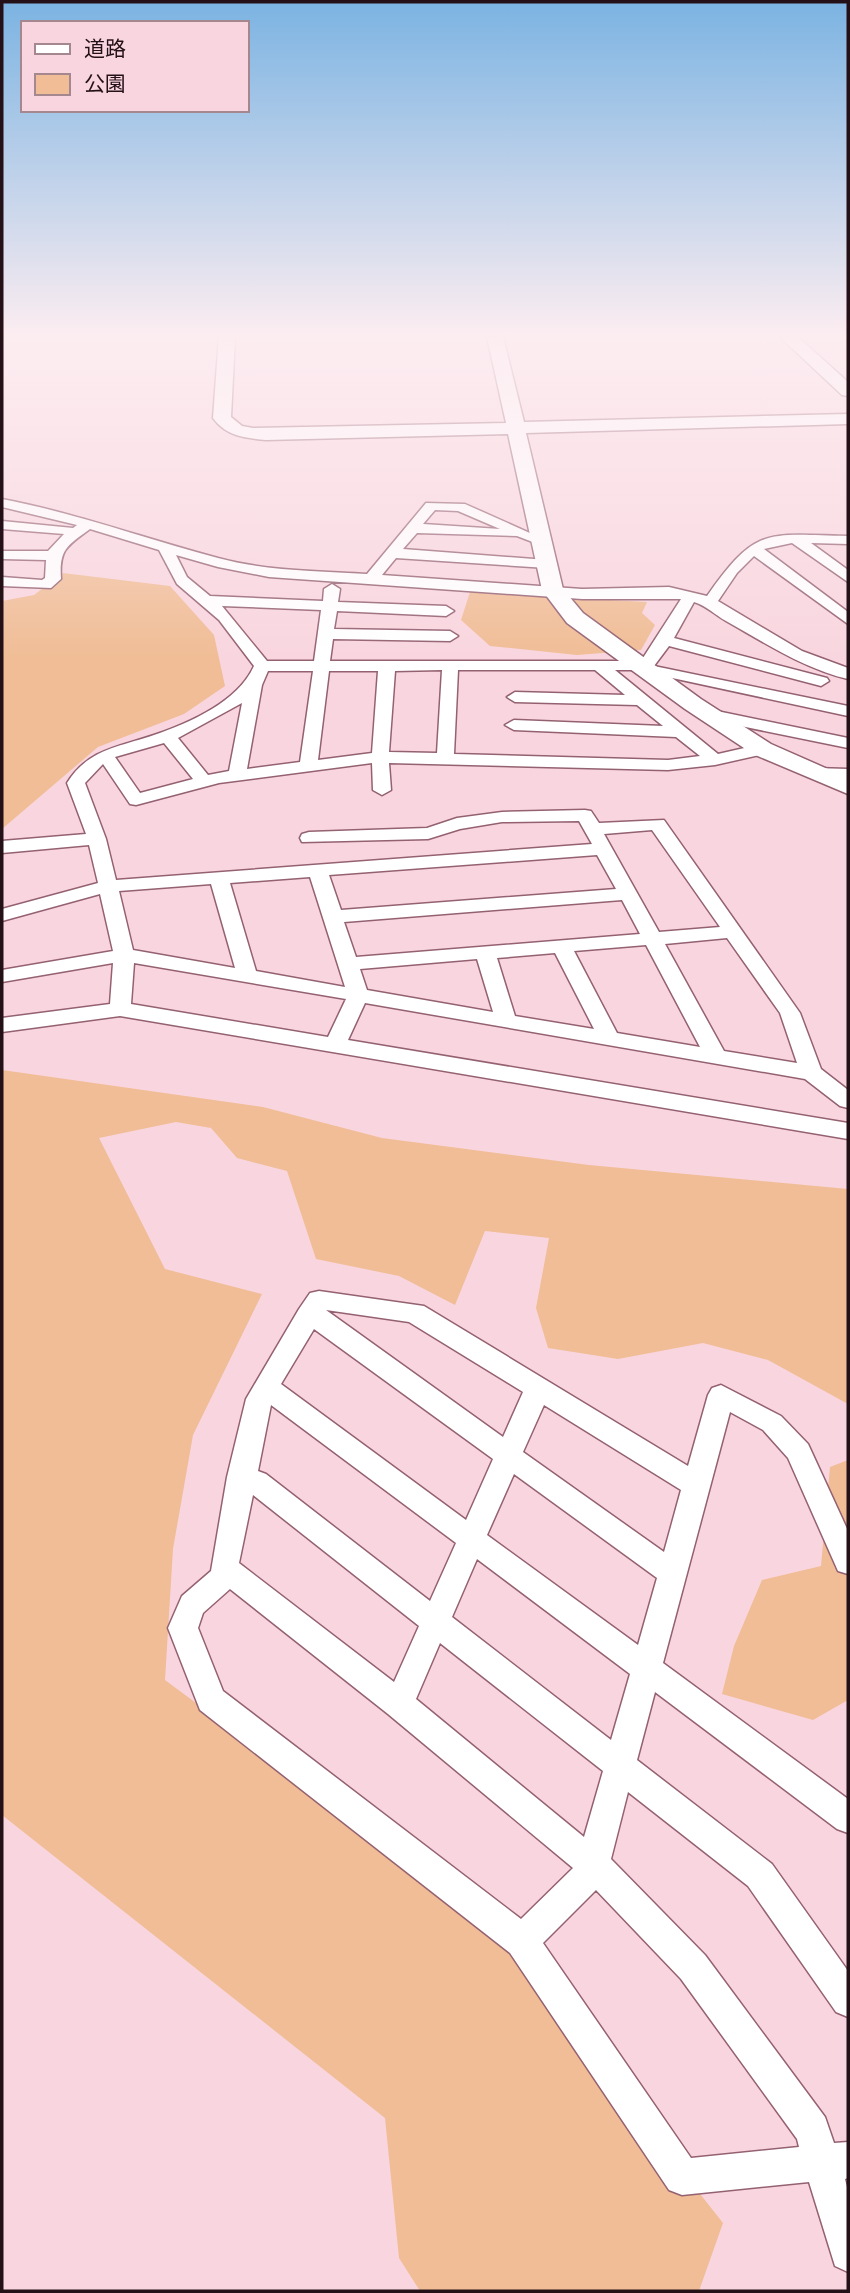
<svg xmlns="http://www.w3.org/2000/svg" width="850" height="2293" font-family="Karla,'Noto Sans JP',sans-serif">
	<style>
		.green { fill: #f0bd96 }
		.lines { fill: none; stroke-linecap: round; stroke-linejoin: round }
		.street-casing { stroke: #946171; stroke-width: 3 }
		.secondary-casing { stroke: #946171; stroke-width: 3 }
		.street { fill: #fff; fill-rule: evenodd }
		.secondary { fill: #fff; fill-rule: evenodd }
	</style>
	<rect width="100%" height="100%" fill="#f9d6df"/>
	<path class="green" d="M63 573 170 586 214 635 225 686 184 714 98 747 2 829V601L34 595Z
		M470 592 647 602 642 613 655 625 641 650 577 655 490 646 461 620Z
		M2 1070 263 1107 382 1138 589 1165 848 1189V1404L768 1360 703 1343 618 1359 548 1348 536 1308 549 1238 485 1231 455 1305 399 1276 316 1259 287 1171 237 1158 211 1128 176 1122 99 1138 165 1269 262 1294 193 1435 173 1549 165 1680 477 1911 723 2223 699 2291H420L399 2258 385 2118 2 1815Z
		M848 1460V1700L813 1720 722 1694 734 1646 762 1580 821 1566 830 1467Z"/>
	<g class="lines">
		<g class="street-casing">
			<path id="street" d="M2 499C76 513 146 539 218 558 266 571 317 571 367 574L426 503 465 504 550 542 543 546 517 536 417 533 403 549 547 560 554 564 547 568 396 558 382 575 582 589 669 587 707 596C756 526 766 534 848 536V544L811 543 848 570V582L792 543 764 549 848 612V624L754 556 737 573 718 601 802 651 848 668V679C805 669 765 643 726 621 715 615 707 606 694 602L674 638 827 678 829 681 821 686 669 646 654 666 848 706V716L635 670H615L718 754 762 744 768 745 771 749 768 753 715 765 668 770 389 763 391 790 382 795 373 790 372 763 219 783 136 805 130 804 103 764 85 783 106 839 116 880 592 844 579 821 502 822 460 829 428 839 302 842 300 838 302 834 309 832 427 828 457 818 502 812 585 810 591 811 599 823 664 820 800 1013 821 1069 848 1090V1108L840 1106 805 1079 365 1003 348 1040 848 1123V1139L120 1016 2 1032V1018L110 1004 113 963 2 982V970L113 951 100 894 2 921V909L98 883 89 845 2 853V841L86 834 67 783C88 749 119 747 154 735 189 723 238 702 254 666L219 620 177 584 159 550 90 529C67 546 59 549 61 579L51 588 2 586V577L42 580 45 578 46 560 2 559V551H48L64 534 2 529V521L73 528 77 525 2 507ZM435 510 458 511 500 529 423 524ZM176 555 218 567 269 577 582 599H681L641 661H330L333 639 450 641 458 636 450 631 334 629 337 611 446 616 454 611 446 606 338 602 340 589 332 584 324 589 323 601 210 596 187 577ZM222 606 321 610 314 661H267ZM442 670 437 753 389 752 395 671ZM458 670H595L625 695 515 692 507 697 515 702 637 705 663 726 514 720 505 725 514 730 676 737 700 756 668 760 454 754ZM268 671H313L300 762 247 769 262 685ZM329 671H378L372 753 318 760ZM242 703 229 771 208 775 178 738ZM164 743 193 779 140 793 115 757ZM652 830 720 927 659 932 604 834ZM597 855 616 889 341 910 329 875ZM310 877 345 987 256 971 230 883ZM211 884 235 968 133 950 119 891ZM622 900 640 934 356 957 344 922ZM727 938 780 1013 797 1063 724 1051 665 944ZM646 945 700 1047 617 1033 574 951ZM555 953 594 1029 515 1016 497 958ZM477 959 493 1012 367 990 360 969ZM134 963 346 999 328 1037 131 1004Z
				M712 710 848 738V748L706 719 704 715Z
				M815 768 848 769V779L809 777 806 773Z
				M319 1291 424 1306 688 1466 708 1395 712 1388 721 1385 781 1416 808 1444 848 1531V1574L838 1571 788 1458 763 1430 730 1412 663 1663 848 1799V1833L837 1829 655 1692 637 1760 772 1864 848 1971V2017L836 2012 748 1886 628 1792 611 1859 705 1955 825 2117 834 2143 848 2142V2178L845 2179 848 2191V2272L835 2266 809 2182 682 2195 669 2190 510 1953 200 1710 168 1628 182 1596 211 1571 227 1477 246 1399 299 1309 310 1293ZM326 1310 409 1322 523 1392 503 1437ZM314 1329 493 1459 466 1520 281 1384ZM271 1405 456 1543 430 1601 266 1474 258 1471ZM544 1405 681 1490 664 1552 523 1452ZM514 1474 657 1578 638 1645 487 1535ZM253 1495 419 1626 394 1682 239 1563ZM477 1559 630 1674 611 1740 452 1617ZM230 1589 388 1714 573 1868 521 1919 223 1691 198 1628 203 1613ZM440 1643 603 1771 584 1837 416 1699ZM596 1890 681 1979 797 2139 799 2147 691 2158 543 1943Z"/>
		</g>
		<g class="secondary-casing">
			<path id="secondary" d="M219 337H235L231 417 242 426 253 428 506 423 487 337H503L524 422 848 414V424L526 433 563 589 583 613 701 699 771 744 848 778V794L753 754 685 709 567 623 542 590 508 434 266 440C245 438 226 436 213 418Z
				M780 337H798L848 382V396L842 395Z"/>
		</g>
		<use href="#street" class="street"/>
		<use href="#secondary" class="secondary"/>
	</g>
	<linearGradient id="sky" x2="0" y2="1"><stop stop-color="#7bb3e2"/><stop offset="0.51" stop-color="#fcedf1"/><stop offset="1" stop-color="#fcedf1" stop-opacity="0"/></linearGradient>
	<rect width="850" height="658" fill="url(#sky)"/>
	<rect width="850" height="2293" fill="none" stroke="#241017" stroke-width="7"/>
	<rect x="21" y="21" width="228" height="91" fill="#f9d6df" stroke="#a4878f" stroke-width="2"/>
	<rect x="35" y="44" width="35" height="10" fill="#ffffff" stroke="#a4878f" stroke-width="2"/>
	<text x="84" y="56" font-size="21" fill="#241017">道路</text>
	<rect x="35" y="74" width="35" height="21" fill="#f0bd96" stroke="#a4878f" stroke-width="2"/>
	<text x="84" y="91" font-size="21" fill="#241017">公園</text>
</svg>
